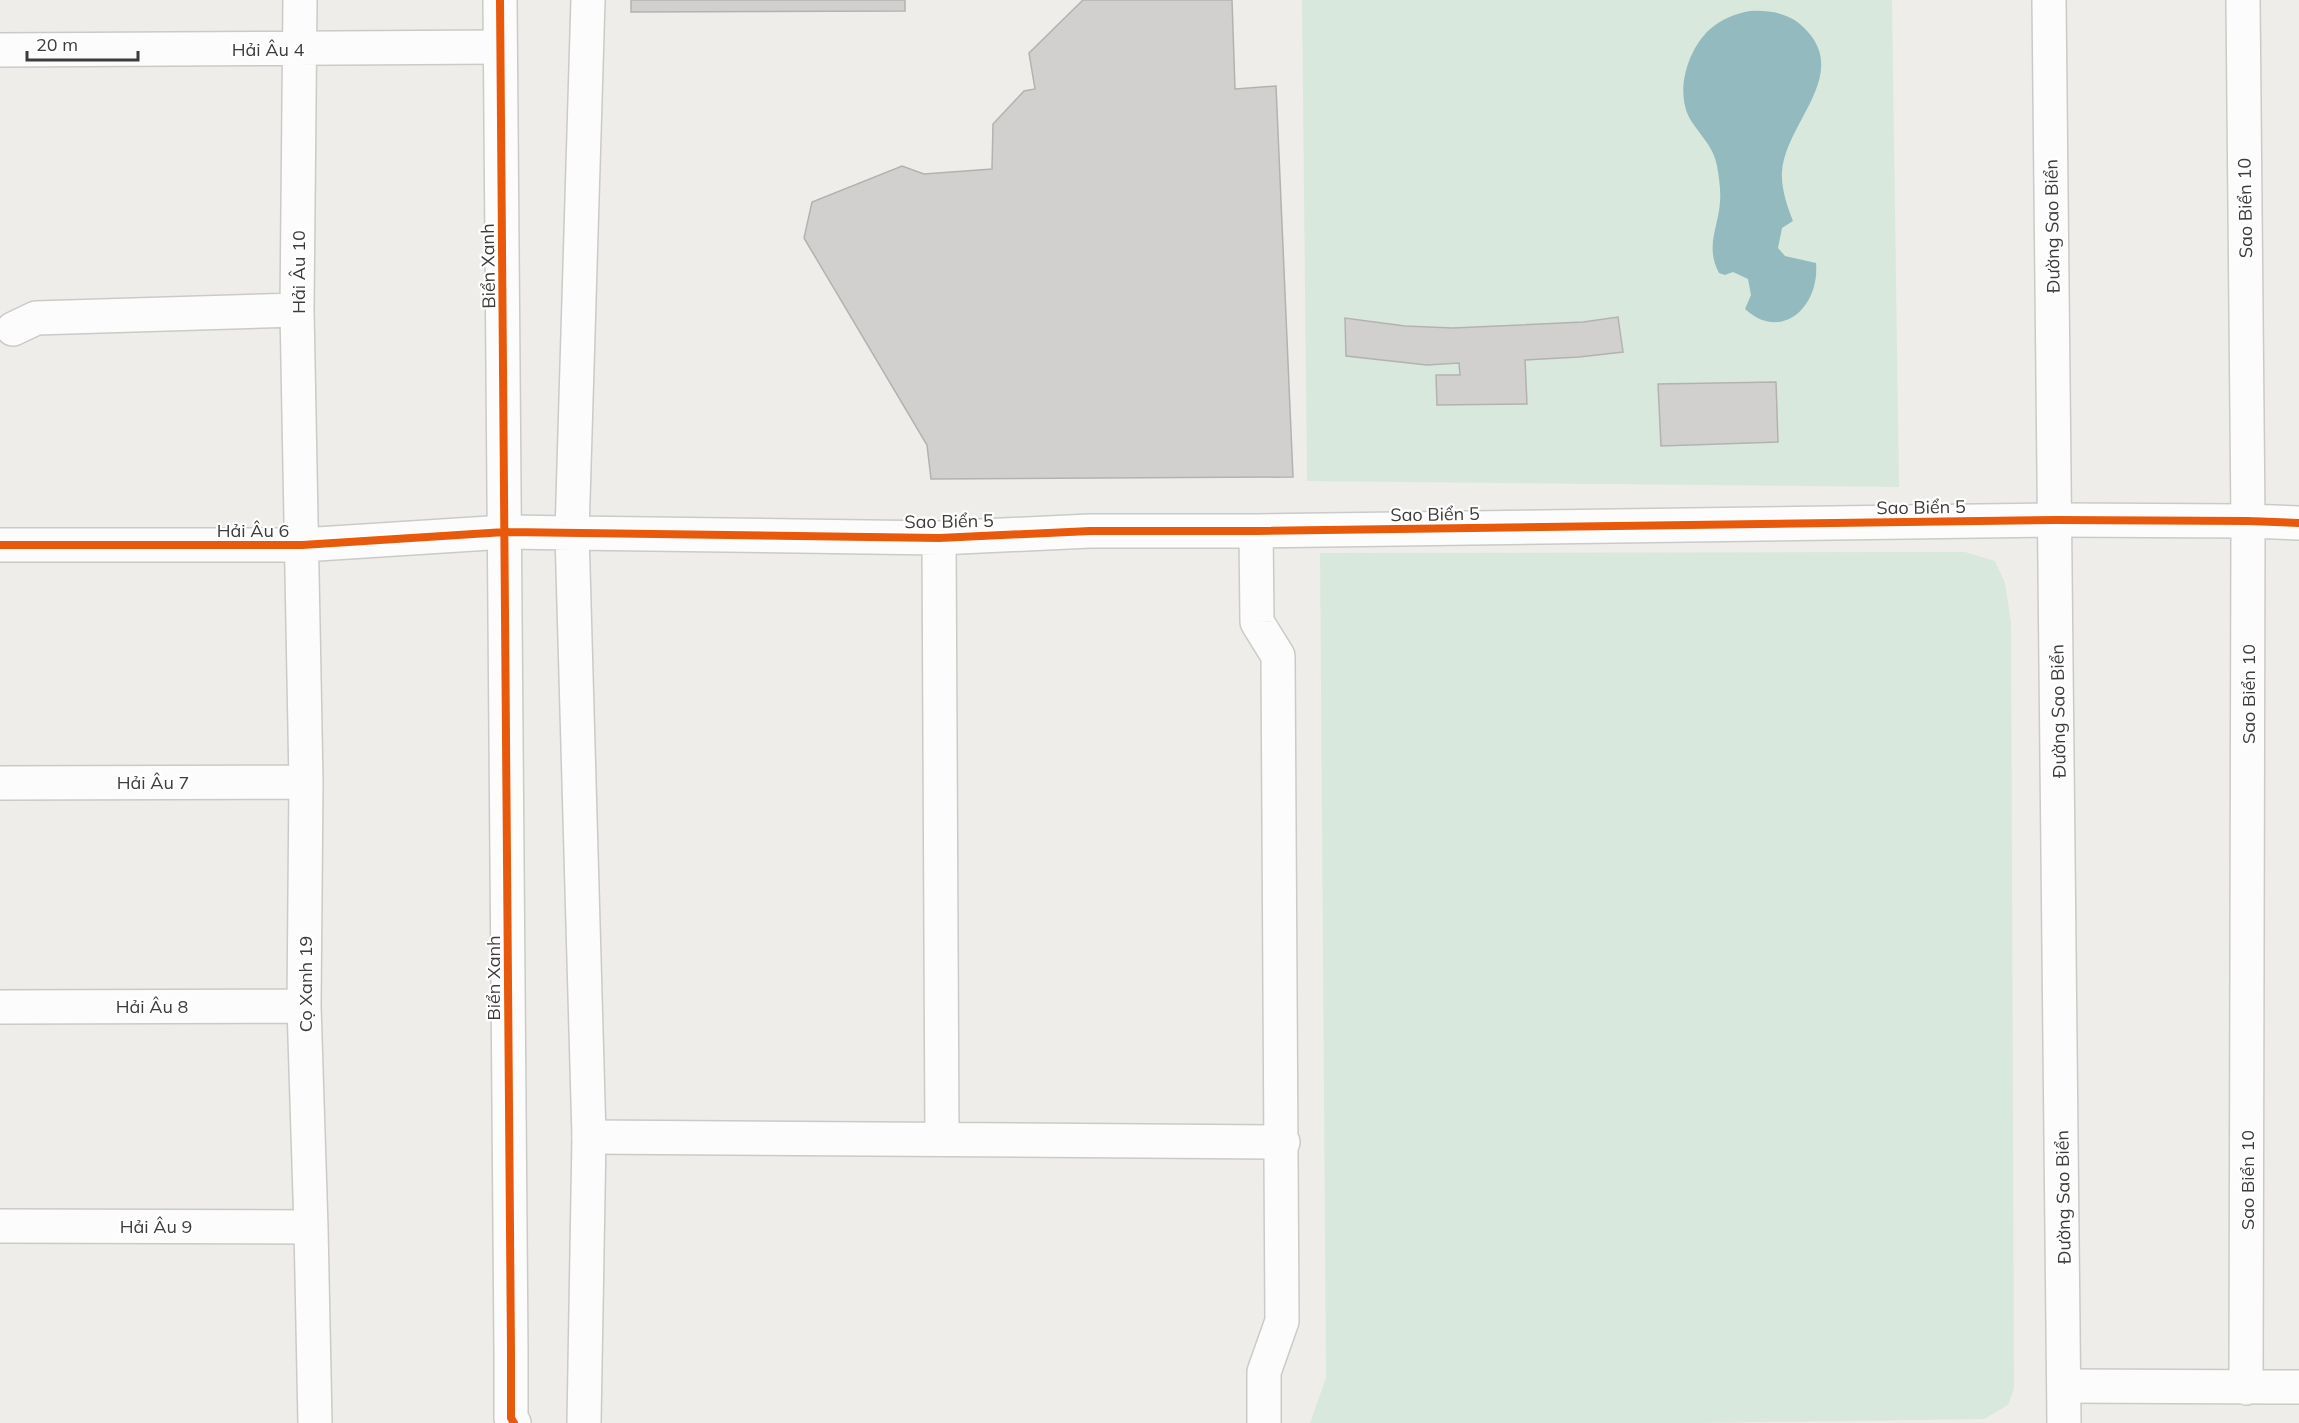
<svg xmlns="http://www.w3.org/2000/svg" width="2299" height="1423" font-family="Mulish,sans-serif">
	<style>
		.green { fill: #d9e8dc }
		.water { fill: #93bbbf }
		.building { fill: #d1d0cf; stroke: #b3b2b1; stroke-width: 1.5 }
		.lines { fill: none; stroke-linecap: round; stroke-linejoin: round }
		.street-casing { stroke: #cbcac7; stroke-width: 36 }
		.secondary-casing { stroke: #cbcac7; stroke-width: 36 }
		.street { stroke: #fcfcfc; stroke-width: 33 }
		.secondary { stroke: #fcfcfc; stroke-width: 33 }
		.cycleway-casing { stroke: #fff; stroke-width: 11 }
		.cycleway { stroke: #e8590c; stroke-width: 8 }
		.labels { text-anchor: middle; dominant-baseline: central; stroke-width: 4.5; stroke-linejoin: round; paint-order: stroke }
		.street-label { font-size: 18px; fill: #3d3c3a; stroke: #fff }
	</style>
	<rect width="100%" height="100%" fill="#eeedea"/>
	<path class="green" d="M1302 0H1892L1899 487 1307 481Z
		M1965 552 1995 561 2005 583 2011 623 2014 1370V1389L2008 1405 1984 1419 1698 1423H1310L1326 1378V1370L1320 553Z"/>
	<path class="water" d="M1750 11C1773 10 1793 14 1808 32 1848 77 1785 124 1782 172 1781 188 1787 206 1793 221L1782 228 1778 248 1785 256 1816 263C1820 306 1782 343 1745 309L1751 295 1748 279 1733 272 1725 275 1719 273C1705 246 1718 229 1720 202 1721 191 1719 177 1717 166 1714 147 1699 134 1690 119 1675 92 1687 51 1709 30 1720 20 1736 13 1750 11Z"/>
	<path class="building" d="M631 0H905V11L631 12Z
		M1083 0H1232L1235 89 1276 86 1293 477 931 479 927 445 804 238 812 202 902 166 924 174 992 169 993 124 1024 91 1035 89 1029 53Z
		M1618 317 1623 352 1579 357 1525 360 1527 404 1437 405 1436 375H1460L1459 363 1427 365 1346 356 1345 318 1405 326 1453 328 1583 322Z
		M1776 382 1778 442 1661 446 1658 384Z"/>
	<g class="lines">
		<g class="street-casing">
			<path id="street" d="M300 0 297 310 306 782 304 1006 311 1227 315 1423
				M2243 0 2248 521 2246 1388
				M0 50 500 47
				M13 329 36 318 297 310
				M1256 531 1257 622 1278 656 1282 1321 1264 1372V1423
				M572 533 939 538 1090 531H1256L2056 520 2248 521 2299 523
				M939 538 942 1139
				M0 545H302L505 532
				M0 783 306 782
				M0 1007 304 1006
				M589 1137 1283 1142
				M0 1226 311 1227
				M2065 1386 2299 1387"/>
		</g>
		<g class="secondary-casing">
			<path id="secondary" d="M500 0 511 1352V1418L514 1423
				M2049 0 2064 1423
				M505 532 572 533
				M584 1423 589 1137 572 533 588 0"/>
		</g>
		<use href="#street" class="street"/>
		<use href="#secondary" class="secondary"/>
		<g class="cycleway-casing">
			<path id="cycleway" d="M500 0 511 1352V1418L514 1423
				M0 545H302L505 532 939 538 1090 531H1256L2056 520 2248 521 2299 523"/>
		</g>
		<use href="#cycleway" class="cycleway"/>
	</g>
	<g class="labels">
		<g class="street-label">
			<text x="268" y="49">Hải Âu 4</text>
			<text transform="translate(2245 208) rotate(-91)">Sao Biển 10</text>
			<text transform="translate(2052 226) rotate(-91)">Đường Sao Biển</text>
			<text transform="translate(488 266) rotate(-91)">Biển Xanh</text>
			<text transform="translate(298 272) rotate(-90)">Hải Âu 10</text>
			<text transform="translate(1921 507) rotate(-1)">Sao Biển 5</text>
			<text transform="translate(1435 514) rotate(-1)">Sao Biển 5</text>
			<text transform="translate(949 521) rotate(-1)">Sao Biển 5</text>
			<text x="253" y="530">Hải Âu 6</text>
			<text transform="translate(2248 694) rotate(-90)">Sao Biển 10</text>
			<text transform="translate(2058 711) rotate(-91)">Đường Sao Biển</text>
			<text x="153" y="782">Hải Âu 7</text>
			<text transform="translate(493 978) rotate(-90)">Biển Xanh</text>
			<text transform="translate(305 984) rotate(-90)">Cọ Xanh 19</text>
			<text x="152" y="1006">Hải Âu 8</text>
			<text transform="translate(2247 1180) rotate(-90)">Sao Biển 10</text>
			<text transform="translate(2063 1197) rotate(-91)">Đường Sao Biển</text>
			<text x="156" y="1226">Hải Âu 9</text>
		</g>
	</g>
	<path d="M27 51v9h111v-9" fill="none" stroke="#3d3c3a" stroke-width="3"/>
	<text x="36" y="51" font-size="18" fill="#3d3c3a" stroke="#ffffff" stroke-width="4.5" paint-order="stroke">20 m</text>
</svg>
